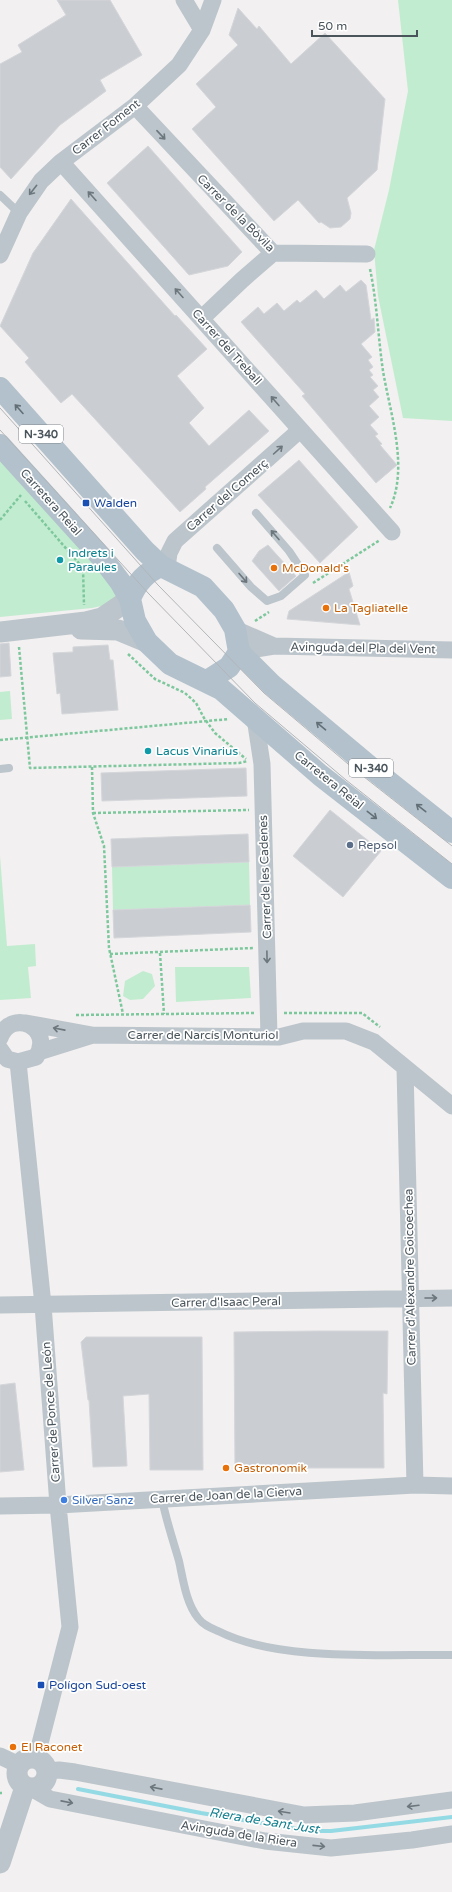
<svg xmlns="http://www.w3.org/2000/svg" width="452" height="1892" font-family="'Varela Round',sans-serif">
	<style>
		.green { fill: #c2eccf }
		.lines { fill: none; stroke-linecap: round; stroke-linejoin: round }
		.stream { stroke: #93dae5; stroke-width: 4 }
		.building { fill: #cacdd2; stroke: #d4d6da }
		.path { stroke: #7dc79d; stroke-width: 2.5; stroke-dasharray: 3 2; stroke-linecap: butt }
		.service { stroke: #bcc5cb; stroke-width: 8 }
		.minor { stroke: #bcc5cb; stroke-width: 17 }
		.tertiary { stroke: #bcc5cb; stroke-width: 21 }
		.primary { stroke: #b2c1cc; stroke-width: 22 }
		.tram { stroke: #b2b5b9; stroke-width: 1 }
		.oneway { stroke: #6c767d }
		.oneway2 { stroke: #636f77 }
		.transit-dot { fill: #1a4fb4; stroke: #fff; stroke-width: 1.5 }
		.culture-dot { fill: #0f9aa8; stroke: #fff; stroke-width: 1.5 }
		.food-dot { fill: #e8710a; stroke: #fff; stroke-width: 1.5 }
		.service-dot { fill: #5c6f8a; stroke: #fff; stroke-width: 1.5 }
		.shop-dot { fill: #3f7fe0; stroke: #fff; stroke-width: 1.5 }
		.labels { text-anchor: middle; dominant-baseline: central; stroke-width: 3.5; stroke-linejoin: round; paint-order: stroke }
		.shield { fill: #fff; stroke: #80878c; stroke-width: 1 }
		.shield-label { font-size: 11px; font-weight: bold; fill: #49545b }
		.street-label { font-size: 12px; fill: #49545b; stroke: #fff }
		.transit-label { font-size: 12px; fill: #164399; stroke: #fff; text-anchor: start }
		.culture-label { font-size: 12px; fill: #0d838f; stroke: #fff; text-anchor: start }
		.food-label { font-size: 12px; fill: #c56008; stroke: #fff; text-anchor: start }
		.service-label { font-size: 12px; fill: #4e5e75; stroke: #fff; text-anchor: start }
		.shop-label { font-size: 12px; fill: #366cbe; stroke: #fff; text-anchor: start }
		.water-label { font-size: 13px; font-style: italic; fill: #178191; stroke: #fff }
	</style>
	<rect width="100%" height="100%" fill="#f2f0f0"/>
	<path class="green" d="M398 0H452V421L403 418 378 296 374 250 389 190 408 91Z
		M0 461 114 584 116 598 106 605 92 608 0 617Z
		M10 691 12 719 0 720V692Z
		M0 856 7 946 35 944 36 966 28 967 31 998 0 1000Z
		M249 862 250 905 113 910 112 867Z
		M175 967H249L251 998 176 1002Z
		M143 971 152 974 155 986 143 999 130 1000 123 996 125 981Z"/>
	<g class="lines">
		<path class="stream" d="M78 1789 201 1813 309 1831H331L452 1817"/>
	</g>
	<path class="building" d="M57 0H110L142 55 100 80 106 91 60 125 11 179 0 167V64L22 52 18 45 66 15Z
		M238 8 257 29 259 26 291 64 325 33 385 99 377 170 347 198 351 213 350 219 341 227 330 228 321 222 319 223 298 200 274 221 192 129 216 107 196 84 238 45 229 35Z
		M148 146 242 252 228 266 189 275 107 183Z
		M71 199 175 316 176 315 207 349 177 376 204 408 189 423 209 446 249 410 269 431 205 487 206 489 180 512 72 394 61 403 25 362 29 358 0 326 33 253Z
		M361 280 366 285 371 320 374 318 375 332 361 344 372 357 368 360 373 367 369 370 373 375 370 377 378 386 373 390 379 397 369 406 379 417 370 425 378 434 375 436 382 444 380 445 397 465 376 483 302 396 305 394 241 322 258 307 264 314 277 303 284 311 297 300 300 303 316 290 324 299 340 285 346 292Z
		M299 460 358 527 320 563 258 495Z
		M268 545 296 576 279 591 252 561 259 551Z
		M349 572 353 586 349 589 360 625 287 619 289 611Z
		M9 643 11 676 0 677V644Z
		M108 645 110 660H113L118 710 62 714 60 693 57 694 53 653 73 652V647Z
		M246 768 247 796 102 801 101 773Z
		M330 810 381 851 343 897 293 856Z
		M248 834 249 862 112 867 111 839Z
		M250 905 251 932 114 938 113 910Z
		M316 1331H388L387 1394 383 1393 384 1468H235L234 1332Z
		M86 1337H202L203 1470H150L149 1394 123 1396 127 1466 93 1467 89 1400H88L81 1342Z
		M15 1383 24 1470 0 1472V1385Z"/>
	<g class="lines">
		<path class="path" d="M370 269C377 302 378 337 383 371 390 413 409 467 390 508
			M25 501 83 568 84 605
			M0 520 21 495
			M313 583 380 540
			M255 621 269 612
			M19 647 30 768 239 763 248 761
			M128 654 155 679 185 693 196 703 204 718 215 733 246 759
			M0 740 229 719
			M92 767 93 813 104 846 109 948 123 1014
			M93 813 249 810
			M160 953 164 1014
			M110 954 253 948
			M284 1013H362L380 1027
			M76 1015 255 1013
			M0 1793H2"/>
		<path class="service" d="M0 195 19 213
			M217 548 251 587 267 601 281 596 305 575 289 551 256 513
			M0 769 9 768
			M162 1499C166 1520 173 1540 179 1561 183 1579 186 1603 198 1618 203 1625 211 1628 218 1631 279 1662 383 1654 452 1655"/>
		<path class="minor" d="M184 0 202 30
			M135 106 273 253 367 254
			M61 162 392 532
			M0 255 19 213 41 181 61 162 135 106 179 65 202 30 213 0
			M202 318 242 280 273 253
			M167 567 169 553 175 541 300 430
			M235 629 274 646
			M239 652 274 646 452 650
			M255 718 262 764 269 1037
			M26 1023 92 1035 279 1037 303 1031H346L374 1042 452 1106
			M0 1038C11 1007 55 1028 36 1057L18 1062 7 1059 0 1049
			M39 1052 90 1036
			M18 1062 43 1305 58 1505 70 1627 36 1759
			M405 1068 415 1485
			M0 1305 452 1298
			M0 1506 58 1505 415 1485 452 1486
			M0 1756 19 1765
			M46 1771 59 1770 75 1772 304 1815 355 1813 452 1800
			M31 1788 50 1799 265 1841 331 1848 412 1840 452 1834"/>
		<path class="tertiary" d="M81 629 118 630 147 642
			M0 632 86 622 102 618 130 599
			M17 1773a15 15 0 1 1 30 0a15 15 0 1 1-30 0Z
			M0 1863 25 1787"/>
		<path class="primary" d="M0 388 145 551 161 566 203 587 224 610 235 629 239 652 272 685 370 767 452 832
			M0 445 103 559 121 583 130 599 135 621 147 642 170 664 221 689 320 775 452 878
			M130 599C136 583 146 572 161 566
			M207 681 229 667 239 652"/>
		<path class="tram" d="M0 408 158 585 264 693 354 769 452 846
			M0 430 149 594 255 703 346 780 452 864"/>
	</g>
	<defs><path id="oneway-shaft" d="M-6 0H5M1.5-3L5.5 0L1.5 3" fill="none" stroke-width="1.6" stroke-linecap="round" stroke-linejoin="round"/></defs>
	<g class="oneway">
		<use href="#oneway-shaft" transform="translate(161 135) rotate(47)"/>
		<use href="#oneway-shaft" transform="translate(33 190) rotate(128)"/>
		<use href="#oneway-shaft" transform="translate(92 196) rotate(-132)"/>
		<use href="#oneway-shaft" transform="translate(179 293) rotate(-132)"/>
		<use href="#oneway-shaft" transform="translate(275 401) rotate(-131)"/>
		<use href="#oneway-shaft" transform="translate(278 450) rotate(-42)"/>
		<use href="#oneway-shaft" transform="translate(275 535) rotate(-131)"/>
		<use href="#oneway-shaft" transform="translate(243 578) rotate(49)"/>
		<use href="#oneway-shaft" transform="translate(267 957) rotate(89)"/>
		<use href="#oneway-shaft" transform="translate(59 1029) rotate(-169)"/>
		<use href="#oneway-shaft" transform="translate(431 1298)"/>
		<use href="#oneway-shaft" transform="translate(156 1788) rotate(-169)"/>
		<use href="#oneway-shaft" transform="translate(67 1802) rotate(11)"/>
		<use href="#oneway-shaft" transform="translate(413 1806) rotate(173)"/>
		<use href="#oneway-shaft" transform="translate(284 1812) rotate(-171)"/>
		<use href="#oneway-shaft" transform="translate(319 1846) rotate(6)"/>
	</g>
	<g class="oneway2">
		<use href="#oneway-shaft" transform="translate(19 409) rotate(-132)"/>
		<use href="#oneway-shaft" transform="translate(321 726) rotate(-140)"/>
		<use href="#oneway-shaft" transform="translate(421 808) rotate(-142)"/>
		<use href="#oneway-shaft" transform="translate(372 815) rotate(38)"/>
	</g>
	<g class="transit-dot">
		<rect x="82" y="499" width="8" height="8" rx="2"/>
		<rect x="37" y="1681" width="8" height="8" rx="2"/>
	</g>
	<g class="culture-dot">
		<circle cx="60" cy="560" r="4"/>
		<circle cx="148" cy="751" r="4"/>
	</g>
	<g class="food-dot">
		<circle cx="274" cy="568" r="4"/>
		<circle cx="326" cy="608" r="4"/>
		<circle cx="226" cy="1468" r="4"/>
		<circle cx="13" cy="1747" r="4"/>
	</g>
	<circle class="service-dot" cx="350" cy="845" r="4"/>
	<circle class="shop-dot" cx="64" cy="1500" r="4"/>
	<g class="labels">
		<g class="shield">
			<rect x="19" y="425" width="44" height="18" rx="3"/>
			<rect x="349" y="759" width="44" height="18" rx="3"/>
		</g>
		<g class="shield-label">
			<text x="41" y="434">N-340</text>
			<text x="371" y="768">N-340</text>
		</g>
		<g class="street-label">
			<text transform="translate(106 127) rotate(-38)">Carrer Foment</text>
			<text transform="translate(236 213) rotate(45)">Carrer de la Bòvila</text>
			<text transform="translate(227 347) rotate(48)">Carrer del Treball</text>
			<text transform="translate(227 495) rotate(-41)">Carrer del Comerç</text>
			<text transform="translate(51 502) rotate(48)">Carretera Reial</text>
			<text transform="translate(363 648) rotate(1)">Avinguda del Pla del Vent</text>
			<text transform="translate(329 780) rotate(39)">Carretera Reial</text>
			<text transform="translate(265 877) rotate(-92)">Carrer de les Cadenes</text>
			<text x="203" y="1035">Carrer de Narcís Monturiol</text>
			<text transform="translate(410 1277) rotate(-91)">Carrer d'Alexandre Goicoechea</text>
			<text transform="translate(226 1302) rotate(-1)">Carrer d'Isaac Peral</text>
			<text transform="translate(51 1412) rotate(-94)">Carrer de Ponce de León</text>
			<text transform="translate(226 1495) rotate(-3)">Carrer de Joan de la Cierva</text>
			<text transform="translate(239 1834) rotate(9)">Avinguda de la Riera</text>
		</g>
		<g class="transit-label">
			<text x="94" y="503">Walden</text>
			<text x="49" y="1685">Polígon Sud-oest</text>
		</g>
		<g class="culture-label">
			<text x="68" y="553">Indrets i<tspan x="68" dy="14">Paraules</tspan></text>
			<text x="156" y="751">Lacus Vinarius</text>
		</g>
		<g class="food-label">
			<text x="282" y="568">McDonald's</text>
			<text x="334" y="608">La Tagliatelle</text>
			<text x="234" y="1468">Gastronomik</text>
			<text x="21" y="1747">El Raconet</text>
		</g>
		<g class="service-label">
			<text x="358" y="845">Repsol</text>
		</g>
		<g class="shop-label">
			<text x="72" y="1500">Silver Sanz</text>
		</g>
		<g class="water-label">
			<text transform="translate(264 1821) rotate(9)">Riera de Sant Just</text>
		</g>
	</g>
	<path d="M312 30v6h105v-6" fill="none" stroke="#49545b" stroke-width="2"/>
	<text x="318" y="30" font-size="12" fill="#49545b" stroke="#ffffff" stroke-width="3" paint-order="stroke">50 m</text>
</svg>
